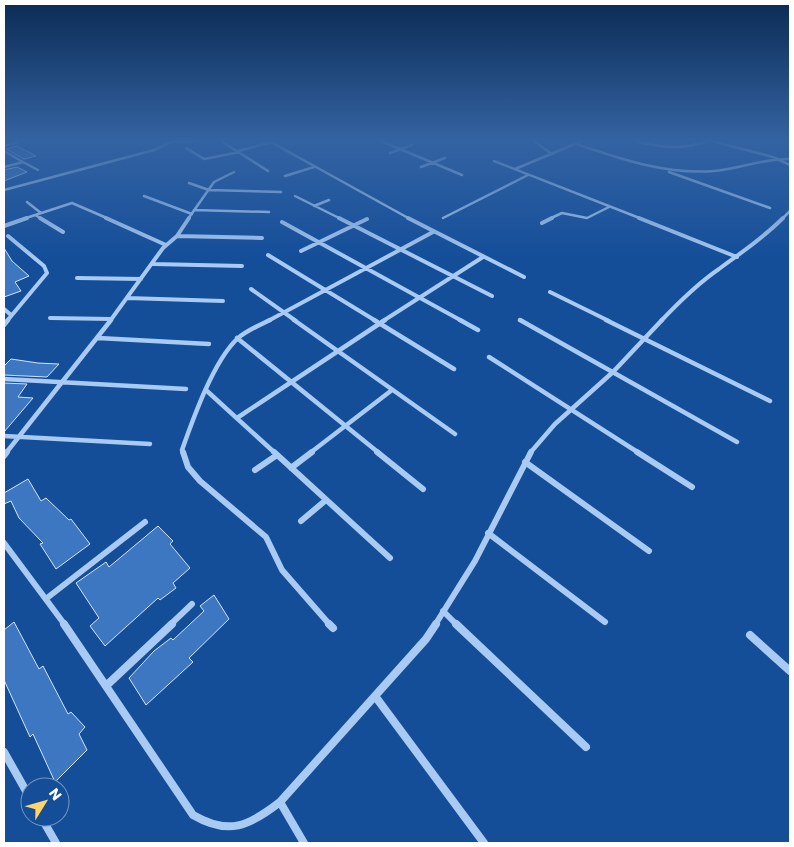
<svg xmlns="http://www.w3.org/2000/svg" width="794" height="847" font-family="Poppins,sans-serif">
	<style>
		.building { fill: #3d77c1; stroke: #d0e4fd }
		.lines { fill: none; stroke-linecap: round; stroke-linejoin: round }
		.minor-far4 { stroke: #a8caf3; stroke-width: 2.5 }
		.minor-far3 { stroke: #a8caf3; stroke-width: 4 }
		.minor-far2 { stroke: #a8caf3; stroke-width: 4.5 }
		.minor-far1 { stroke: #a8caf3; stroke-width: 6 }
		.minor { stroke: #a8caf3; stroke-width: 8 }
	</style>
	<rect width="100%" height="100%" fill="#144e99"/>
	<path class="building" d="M17 146 36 156 24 159 6 149Z
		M17 167 27 172 4 181V170Z
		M4 248 12 261 29 276 15 282 21 291 4 297Z
		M11 359 38 363 59 364 47 377 4 375V366Z
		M4 383 27 384 18 397 33 398 4 432Z
		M28 479 41 501 46 498 69 520 71 519 90 544 56 569 40 544 43 543 19 518 11 501 4 504V493Z
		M158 526 173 541 170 544 190 568 173 583 176 588 160 600 158 598 105 646 90 626 99 618 76 583 106 562 109 567Z
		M214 595 229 619 189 658 193 662 146 705 129 678 154 651 171 638 173 640 204 611 200 606Z
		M14 622 39 669 43 666 68 714 71 712 85 727 79 734 87 750 55 782 33 734 30 737 4 680V630Z"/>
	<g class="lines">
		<path class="minor-far4" d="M221 141 268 171
			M269 141 410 219
			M381 141 462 175
			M534 141 552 154
			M637 141C661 148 683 150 707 141
			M712 141 773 157 790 165
			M171 142 197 141
			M576 144C621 159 666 175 714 171 740 169 764 158 790 159
			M4 146 18 142
			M186 148 204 159 240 152
			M4 151 23 162
			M238 151 271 142
			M390 153 412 145
			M494 161 642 219
			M4 167 23 162 38 170
			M421 167 445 158
			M515 169 582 141
			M669 172 770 208
			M285 176 314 167
			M189 183 209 190 281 192
			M4 190 154 150 173 141
			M144 196 192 214
			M295 196 341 219
			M27 202 41 213
			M314 206 329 200
			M194 210 269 212
			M35 215 42 219
			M443 218 528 175
			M23 219 72 203 109 219
			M188 219 214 182 234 172
			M549 219 562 213 587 218 609 207
			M782 219 790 211"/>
		<path class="minor-far3" d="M40 218 63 232
			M106 218 166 245
			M339 218 492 296
			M408 218 524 277
			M639 218 737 257
			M282 222 462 321
			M542 223 552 218
			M4 226 27 218
			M177 236 262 238
			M301 251 367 219
			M268 255 376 321
			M153 264 242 266
			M77 278 141 279
			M251 289 296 321
			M550 292 609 321
			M127 298 223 301
			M4 309 11 315
			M50 318 111 319
			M520 320 522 321
			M7 321 47 273 44 266 8 236
			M110 321 163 248 177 236 189 218
			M268 321 433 232
			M383 321 483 257
			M661 321C679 302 697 284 719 269 743 251 761 240 783 218"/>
		<path class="minor-far2" d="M294 320 455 434
			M374 320 454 369
			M460 320 478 330
			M520 320 737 442
			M606 320 770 401
			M4 325 8 320
			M98 338 209 344
			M237 338 379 453
			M489 357 639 453
			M4 379 186 389
			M207 391 275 453
			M237 418 385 320
			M4 436 150 444
			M6 453 111 320
			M183 453 182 450C193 419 213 362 237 339 245 331 260 325 270 320
			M310 453 392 390
			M530 453 555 424 613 372 662 320"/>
		<path class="minor-far1" d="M183 452 188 467 200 481 266 537 282 570 330 625
			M274 452 390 558
			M377 452 423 489
			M637 452 692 487
			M4 456 7 452
			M525 462 649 551
			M291 468 312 452
			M255 470 277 455
			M301 521 326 500
			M488 533 605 622
			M4 543 65 625
			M47 598 145 522
			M443 611 457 625
			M170 625 192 604
			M435 625 475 561 531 452"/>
		<path class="minor" d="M64 624 193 815C229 836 249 826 280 802L426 639 436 624
			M329 624 333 628
			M456 624 586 747
			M750 635 790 671
			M107 685 172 624
			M375 696 484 843
			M4 752 30 798
			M280 802 304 843
			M41 817 56 843"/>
	</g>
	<linearGradient id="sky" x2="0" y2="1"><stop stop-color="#0b2b54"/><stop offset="0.54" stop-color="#3463a2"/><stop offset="1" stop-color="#3463a2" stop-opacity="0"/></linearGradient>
	<rect width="794" height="259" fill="url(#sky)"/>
	<rect width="794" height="847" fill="none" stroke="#ffffff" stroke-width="10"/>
	<g transform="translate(45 802) rotate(53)"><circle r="24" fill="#144e99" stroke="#7295c2"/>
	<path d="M0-4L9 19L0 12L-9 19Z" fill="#ffd46a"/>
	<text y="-8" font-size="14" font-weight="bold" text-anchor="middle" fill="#ffffff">N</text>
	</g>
</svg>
